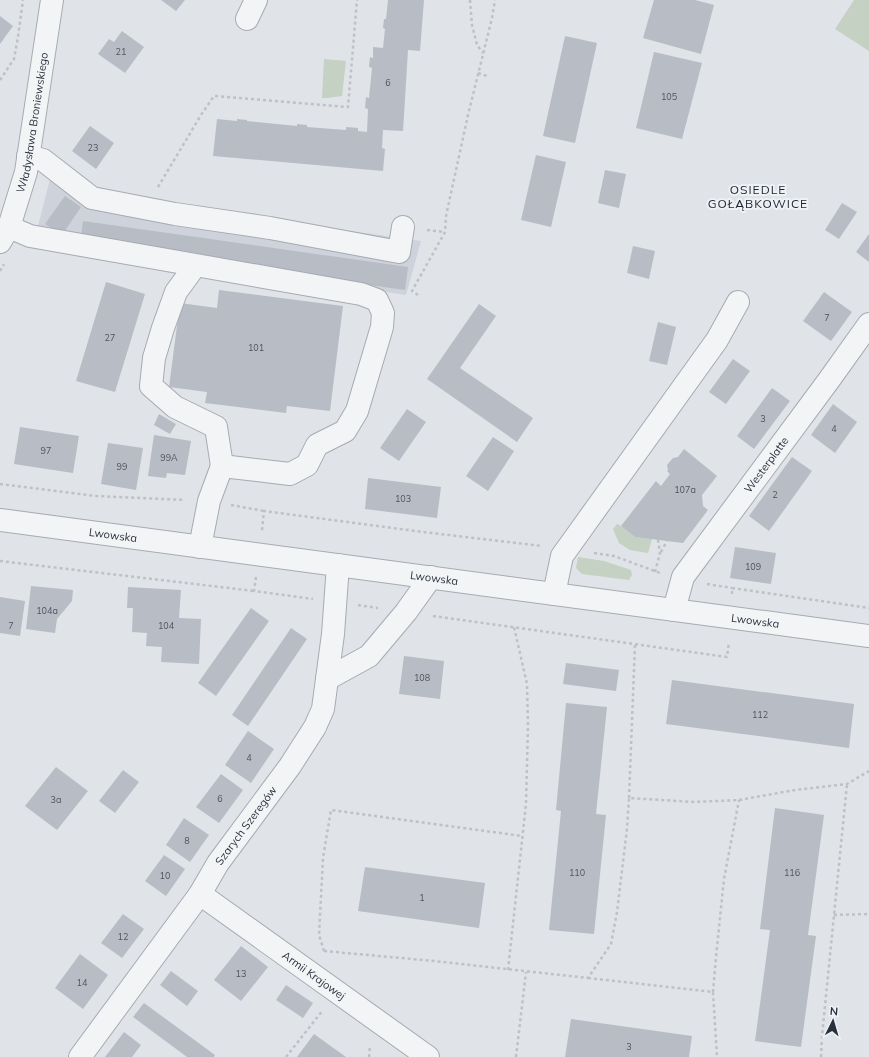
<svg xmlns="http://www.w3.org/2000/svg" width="869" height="1057" font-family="Mulish,sans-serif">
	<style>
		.built { fill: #ced2da }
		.green { fill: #c5d1c2 }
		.building { fill: #b8bcc4 }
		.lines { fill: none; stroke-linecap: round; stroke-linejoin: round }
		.minor-casing { stroke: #a6aab2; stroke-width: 24 }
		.path { stroke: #bec1c6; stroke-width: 2.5; stroke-dasharray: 3 3; stroke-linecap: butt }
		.minor { stroke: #f2f4f6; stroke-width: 22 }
		.labels { text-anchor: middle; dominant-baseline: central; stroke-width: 4; stroke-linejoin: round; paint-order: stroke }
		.number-label { font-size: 9px; fill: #4e5460 }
		.street-label { font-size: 11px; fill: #2a313e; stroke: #eff2f5 }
		.neighbourhood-label { font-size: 12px; letter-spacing: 1px; fill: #1c222f; stroke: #eff2f5 }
	</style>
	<rect width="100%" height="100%" fill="#e0e3e8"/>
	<path class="built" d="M50 179 94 194 421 241 406 295 249 271 36 234Z"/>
	<path class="green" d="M854 0H869V51L835 29Z
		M324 59 346 61 342 96 326 98H322Z
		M617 524 621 526 635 537 652 539 648 553 630 550 619 543 613 529Z
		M578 557 604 561 631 570 632 575 629 580 582 574 576 568Z"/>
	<path class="building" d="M161 0H185L176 11Z
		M388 0H424L420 51 408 50 403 131 383 130 382 148 385 149 383 171 213 156 217 119 237 121V119L247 120V121L297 126V124L307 125V127L346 130V127L358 128V131L367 132 368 109 365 108 366 97 369 98 372 68 369 67 370 57 373 58V47L383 48 385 29 383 28 384 19H386Z
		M654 0H695L714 5 701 54 643 38Z
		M0 16 13 26 0 44Z
		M122 31 144 47 125 73 98 54 109 39 114 42Z
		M565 36 597 43 575 143 543 136Z
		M654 52 702 63 682 139 636 128Z
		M90 126 114 143 96 169 72 151Z
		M536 155 566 162 551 227 521 220Z
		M605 170 626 174 619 208 598 203Z
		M65 196 81 207 62 235 45 224Z
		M842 203 857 212 839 239 825 230Z
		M83 221 408 267 405 290 80 244Z
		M869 234V262L856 252Z
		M633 246 655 251 649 279 627 273Z
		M106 282 145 294 115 392 76 381Z
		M219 290 343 306 330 411 287 406 286 413 205 403 207 392 169 387 180 303 217 308Z
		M824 292 852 312 831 341 803 321Z
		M479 304 496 316 460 368 533 418 517 442 427 379Z
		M658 322 676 327 667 365 649 361Z
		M733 359 750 371 726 404 709 392Z
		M772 388 790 401 754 449 737 436Z
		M833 404 857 422 835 453 811 435Z
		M407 409 426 422 399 461 380 448Z
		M159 414 176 424 170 434 154 425Z
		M20 427 79 436 73 473 14 464Z
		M154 435 191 441 185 475 167 473 166 478 148 476Z
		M493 437 514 451 488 491 466 476Z
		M108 443 143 448 136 490 101 484Z
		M684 449 717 476 702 495 703 506 708 510 683 543 635 537 621 526 656 481 661 486 670 474 667 471 668 470 667 465 673 458 678 457Z
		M792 457 812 471 769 531 749 516Z
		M368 478 441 487 437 518 365 509Z
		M735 547 776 553 771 584 730 578Z
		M31 586 73 590 72 601 57 619 55 633 26 629Z
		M128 587 181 590 179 618 201 619 199 664 161 662 162 647 146 646 147 633 132 632 133 608H127Z
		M0 597 25 601 20 636 0 633Z
		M251 608 269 621 216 696 198 683Z
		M291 628 307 639 248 726 232 715Z
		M404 656 444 661 440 699 399 694Z
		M566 663 619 670 616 691 563 684Z
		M672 680 854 704 849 748 666 724Z
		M566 703 607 707 596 814 606 815 594 934 549 930 561 811 556 810Z
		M248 731 274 749 251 783 225 765Z
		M56 767 88 791 57 830 25 806Z
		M123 770 139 782 115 813 99 801Z
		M221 774 243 790 219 823 196 807Z
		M775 808 824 815 808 935 816 936 801 1047 755 1041 770 930 760 929Z
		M184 818 209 835 190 862 166 845Z
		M164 855 185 869 166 896 145 881Z
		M365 867 485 883 479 928 358 911Z
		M123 914 144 929 122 958 101 943Z
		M241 946 268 967 241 1001 214 980Z
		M80 954 108 975 83 1009 55 988Z
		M171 971 198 991 187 1006 160 985Z
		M286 985 313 1003 303 1018 276 1000Z
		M144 1003 215 1055 214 1057H187L133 1017Z
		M571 1019 692 1036 689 1057H565Z
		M124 1032 141 1045 132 1057H105Z
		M314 1034 346 1057H297Z"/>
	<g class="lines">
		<g class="minor-casing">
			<g id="minor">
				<path d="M247 19 256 0"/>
				<path d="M28 156 43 160 92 198 175 214 270 228 399 252 403 227"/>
				<path d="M9 227 30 236 361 294 377 300 383 313 382 327 357 411 345 431 317 445 307 465 290 474 222 466 209 501 200 547"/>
				<path id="s1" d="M0 242 9 227 26 172 52 0"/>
				<path d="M195 266 176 292 163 328 154 358 151 386 175 407 216 427 222 466"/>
				<path id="s2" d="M0 520 869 636"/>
				<path d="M554 594 562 556 717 340 738 302"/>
				<path id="s3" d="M674 610 683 577 829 380 869 324"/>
				<path d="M327 679 369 656 406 612 431 577"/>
				<path id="s4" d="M200 894 428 1057"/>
				<path id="s5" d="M80 1057 200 894 218 863 290 766 315 727 323 709 333 634 338 565"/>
			</g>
		</g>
		<path class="path" d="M470 0 472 25 477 45 483 53
			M478 73 487 76
			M0 80 14 59 18 37 23 0
			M158 187 201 115 214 96 348 107 357 0
			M427 230 445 232
			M0 271 4 264
			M418 295 412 291 445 232 446 216 468 115 492 18 495 0
			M0 484 96 496 185 500
			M231 505 264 511
			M262 530 264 511 423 532 542 546
			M661 552 667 541
			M594 553 614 556 660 573
			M0 561 254 591
			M655 572 660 553 658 540
			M256 577 254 591 313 599
			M707 584 732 588
			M732 594V588L869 608
			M358 605 378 608
			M433 616 727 657 729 642
			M629 798 635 644
			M834 915 869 914
			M324 951 434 961 588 978 611 944 617 912 627 829 629 798 694 802 739 800 795 790 847 784 869 771
			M324 951 319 935 323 858 331 810 522 836
			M508 970 526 804 528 725 527 684 514 627
			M588 978 713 992 717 1057
			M713 992 716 957 724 879 739 800
			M286 1057 323 1010
			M369 1057 370 1046
			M516 1057 526 972
			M821 1057 822 1036 847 784"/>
		<use href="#minor" class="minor"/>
	</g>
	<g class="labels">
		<g class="number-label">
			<text x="121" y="51">21</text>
			<text x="388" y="82">6</text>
			<text x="669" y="96">105</text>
			<text x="93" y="147">23</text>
			<text x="827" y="317">7</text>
			<text x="110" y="337">27</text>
			<text x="256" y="347">101</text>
			<text x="763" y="418">3</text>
			<text x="834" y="428">4</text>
			<text x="46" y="450">97</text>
			<text x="169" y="457">99A</text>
			<text x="122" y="466">99</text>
			<text x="685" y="489">107a</text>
			<text x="775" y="494">2</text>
			<text x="403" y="498">103</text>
			<text x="753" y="566">109</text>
			<text x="47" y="610">104a</text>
			<text x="11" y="625">7</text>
			<text x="166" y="625">104</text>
			<text x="422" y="677">108</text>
			<text x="760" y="714">112</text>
			<text x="249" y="757">4</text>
			<text x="220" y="798">6</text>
			<text x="56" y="799">3a</text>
			<text x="187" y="840">8</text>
			<text x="577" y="872">110</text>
			<text x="792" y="872">116</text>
			<text x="165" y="875">10</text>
			<text x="422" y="897">1</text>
			<text x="123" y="936">12</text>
			<text x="241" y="973">13</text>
			<text x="82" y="982">14</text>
			<text x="629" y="1046">3</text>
		</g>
		<g class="street-label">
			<text stroke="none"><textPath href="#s1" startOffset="125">Władysława Broniewskiego</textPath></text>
			<text stroke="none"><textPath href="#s3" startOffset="174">Westerplatte</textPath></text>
			<text stroke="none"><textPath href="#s2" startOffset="114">Lwowska</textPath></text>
			<text stroke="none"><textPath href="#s2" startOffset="438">Lwowska</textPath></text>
			<text stroke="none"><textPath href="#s2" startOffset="762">Lwowska</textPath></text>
			<text stroke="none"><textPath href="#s5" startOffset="285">Szarych Szeregów</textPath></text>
			<text stroke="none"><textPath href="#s4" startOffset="140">Armii Krajowej</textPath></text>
		</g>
		<g class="neighbourhood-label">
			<text x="758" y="189">OSIEDLE<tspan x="758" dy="14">GOŁĄBKOWICE</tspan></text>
		</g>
	</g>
	<g transform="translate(833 1021) rotate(5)" stroke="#eff2f5" stroke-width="3" paint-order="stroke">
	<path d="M0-3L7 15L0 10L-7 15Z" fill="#2a313e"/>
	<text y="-6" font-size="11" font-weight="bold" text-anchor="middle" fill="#2a313e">N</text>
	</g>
</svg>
